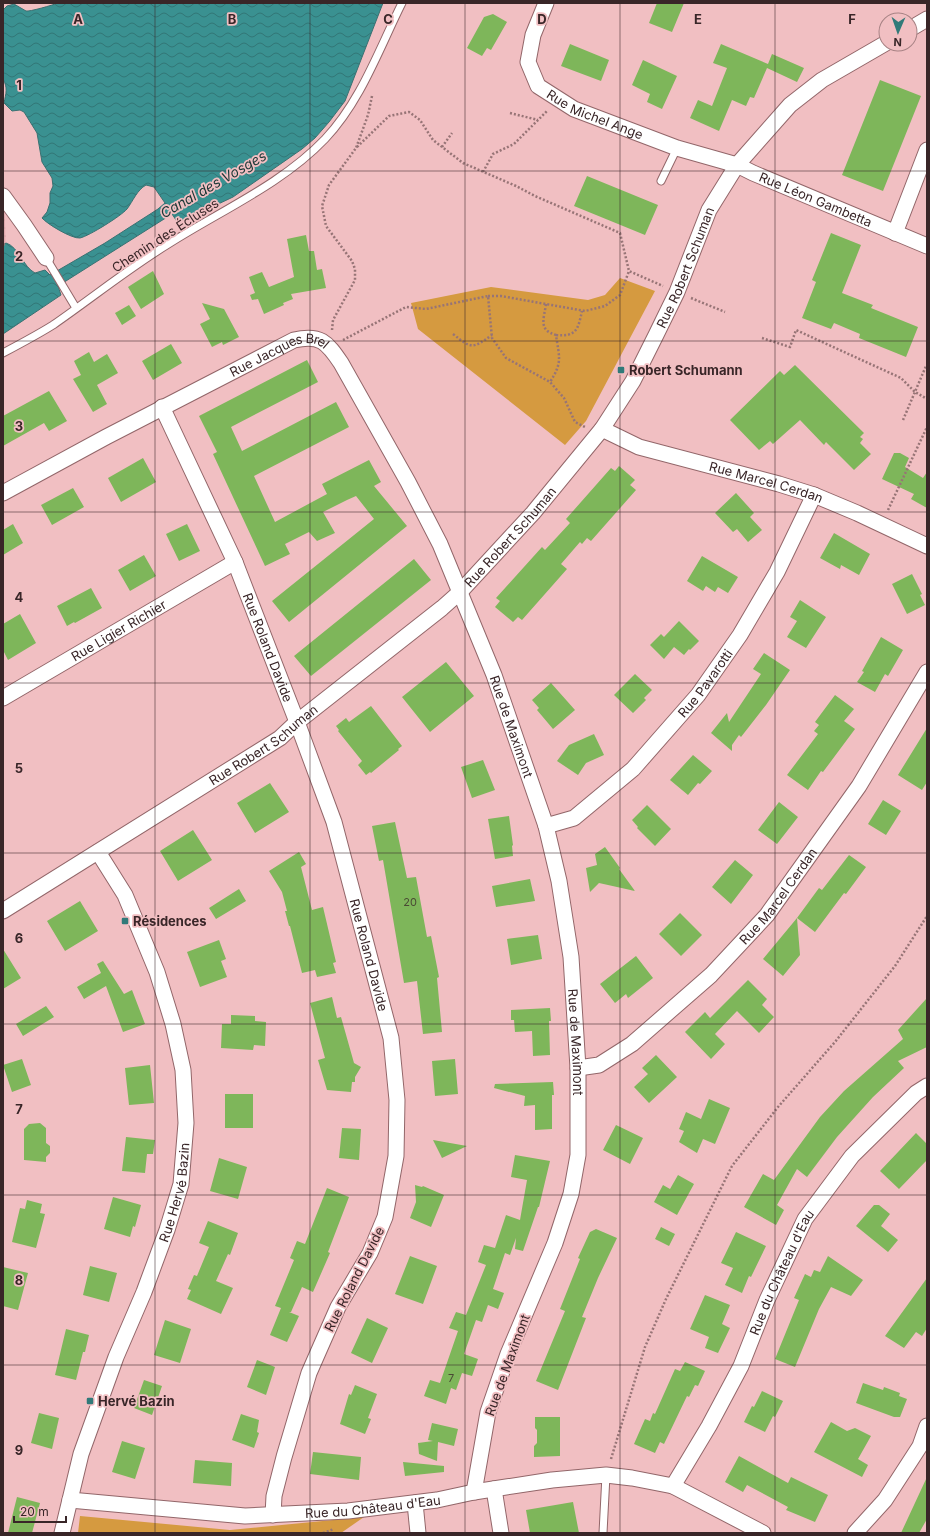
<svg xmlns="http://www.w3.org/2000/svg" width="930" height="1536" font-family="Inter,sans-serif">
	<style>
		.industrial { fill: url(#industrial-grid) }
		.green { fill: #d59a40 }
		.water { fill: url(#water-waves); stroke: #3a7172 }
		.building { fill: #7eb65a }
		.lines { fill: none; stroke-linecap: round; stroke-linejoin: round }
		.service-casing { stroke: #926669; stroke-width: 9 }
		.minor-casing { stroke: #926669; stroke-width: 17 }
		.path { stroke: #977476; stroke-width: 2.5; stroke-dasharray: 2 2; stroke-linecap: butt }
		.service { stroke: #fff; stroke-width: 7 }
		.minor { stroke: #fff; stroke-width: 15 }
		.grid { fill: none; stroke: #392628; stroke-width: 1; stroke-opacity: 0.55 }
		.poi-dot { fill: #317a79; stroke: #f1bfc2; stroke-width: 1.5 }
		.labels { text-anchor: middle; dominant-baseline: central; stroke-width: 3.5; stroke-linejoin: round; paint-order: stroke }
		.number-label { font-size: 11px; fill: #4a4a34 }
		.street-label { font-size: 13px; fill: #392628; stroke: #f1bfc2 }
		.poi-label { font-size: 13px; font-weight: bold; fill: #392628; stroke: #f1bfc2; text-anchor: start }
		.water-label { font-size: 14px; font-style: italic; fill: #1b3736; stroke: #f1bfc2 }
		.grid-label { font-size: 13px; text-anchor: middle; font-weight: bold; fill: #392628; stroke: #f1bfc2; stroke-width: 3.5; stroke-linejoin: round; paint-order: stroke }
	</style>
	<defs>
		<pattern id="industrial-grid" width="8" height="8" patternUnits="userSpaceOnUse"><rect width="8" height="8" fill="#eeb3b7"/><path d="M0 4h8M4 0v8" fill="none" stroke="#cd9a9d"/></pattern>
		<pattern id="water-waves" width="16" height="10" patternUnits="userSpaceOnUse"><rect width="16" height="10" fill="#3a9191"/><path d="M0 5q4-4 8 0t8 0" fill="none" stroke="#327676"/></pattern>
	</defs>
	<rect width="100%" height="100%" fill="#f1bfc2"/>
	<path class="industrial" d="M3 178 6 243 3 245Z"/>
	<path class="green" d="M620 278 655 291 586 421 565 445 418 329 411 303 491 287 588 300 605 295Z
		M80 1516 230 1530 364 1517 341 1533H78Z"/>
	<path class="water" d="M58 3H383L345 101 329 122 315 138 302 149 233 197 178 223 172 214 58 286 61 295 3 334V245L6 243C19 247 23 267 35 273L45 270 50 275 105 243 158 209 165 203 154 187 146 185C137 190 133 201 127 209 121 216 89 236 80 238 72 239 47 224 42 218L47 212 50 203V193L53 186 52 178 42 162 37 133 24 112 20 110 12 111 4 103C6 93 8 88 3 79V10L7 6 14 4C18 6 22 9 26 11 29 12 53 5 58 3Z"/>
	<path class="building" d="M657 3H684L672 32 649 23Z
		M493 14 507 22 491 50 487 48 482 56 467 48 484 17Z
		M570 44 609 60 601 81 561 66Z
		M721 44 768 64 772 54 804 68 797 82 767 68 754 98 750 97 746 106 732 100 719 131 690 118 698 100 712 106 727 68 713 63Z
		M643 60 677 76 662 109 647 102 650 94 632 85Z
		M880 80 921 96 883 191 842 175Z
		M587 176 658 205 645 235 574 206Z
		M831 233 861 245 842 293 873 305 871 308 918 327 906 357 859 338 860 334 834 323 831 329 802 318 816 282 812 280Z
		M306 235 309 251H314L317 270 322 269 326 288 291 294 293 299 283 303 284 305 264 314 258 299 252 300 250 295 255 293 249 277 262 272 269 287 294 277 287 239Z
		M153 271 164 294 141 309 128 287Z
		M202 303 224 309 239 337 223 345 222 342 212 347 200 324 210 319Z
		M129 305 136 316 122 325 115 313Z
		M171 344 182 363 153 380 142 361Z
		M89 352 94 362 107 354 118 373 97 385 107 404 93 412 73 379 81 375 74 361Z
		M307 360 318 382 231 427 242 451 336 402 349 427 254 476 275 522 327 494 322 484 369 460 381 482 374 486 407 526 289 622 272 601 374 519 356 496 347 500 323 512 335 533 317 541 309 532 285 544 290 554 265 566 213 454 217 452 199 416Z
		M795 365 864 433 860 437 863 439 860 443 871 454 854 470 826 442 824 445 800 420 773 444 770 441 759 450 730 420 780 371 784 375Z
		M49 391 67 421 49 431 44 423 3 446V416Z
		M894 453H900L909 458 905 467 923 478 927 472V508L911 499 914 494 882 479Z
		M143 458 156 482 121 502 108 478Z
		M619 466 635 480 630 485 636 490 591 541 587 538 582 544 580 542 561 564 567 569 522 620 518 617 513 622 495 607 500 601 496 598 542 547 545 550 570 523 566 519 611 468 615 471Z
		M73 488 84 507 52 525 41 505Z
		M736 493 754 513 750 517 762 530 748 542 737 529 733 532 715 513Z
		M13 524 23 543 3 555V530Z
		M187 524 200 551 179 561 166 534Z
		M834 533 870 554 859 575 841 565 840 569 820 558Z
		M144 555 156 576 130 591 118 570Z
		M702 556 738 577 728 593 718 587 715 592 706 586 703 591 687 581Z
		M414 559 431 580 311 676 294 656Z
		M912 574 922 594 920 595 925 605 907 614 892 584Z
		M91 588 102 608 75 623 74 622 67 626 57 606Z
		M800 600 826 617 806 648 787 637 797 621 790 617Z
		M20 614 36 643 8 660 3 650V624Z
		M679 621 699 641 690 650 689 649 684 655 674 647 664 659 650 645 661 634 664 637Z
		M881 637 903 650 888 676 885 674 875 692 857 682 864 672 862 671Z
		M764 653 790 670 766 705 741 737 739 735 732 745V751L711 733 727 713 729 722 761 674 753 669Z
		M446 662 474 696 430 732 402 697Z
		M635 674 652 690 644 698 646 700 633 713 614 695Z
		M551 683 575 710 553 729 537 710 539 708 532 700Z
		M835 695 854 709 844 721 855 729 823 772 821 771 808 790 787 775 818 734 814 731 819 725 815 722Z
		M371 706 402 746 398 749 399 750 371 773 370 772 366 775 358 765 362 761 338 731 339 730 336 726 346 718 349 722Z
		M927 728V782L922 790 898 775Z
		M594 734 604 755 586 763 578 775 557 761 569 745Z
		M693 755 712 771 700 784 698 783 688 795 670 780Z
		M483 760 495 790 472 798 461 767Z
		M270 783 289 812 255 833 237 803Z
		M883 800 901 811 886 835 868 824Z
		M779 802 798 817 777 844 758 830Z
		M647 805 671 829 655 846 637 828 638 827 632 820Z
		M509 816 513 845 512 846 513 856 495 859 488 819Z
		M395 822 407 878 416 877 427 937 431 936 439 977 437 978 442 1032 423 1034 417 981 404 983 383 860 379 861 372 826Z
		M193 830 212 860 178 881 160 851Z
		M605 847 620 868 619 869 635 891 599 883 590 892 586 868 597 865 595 854Z
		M299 852 306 864 301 867 312 910 323 907 336 962 333 963 336 973 317 977 315 970 302 973 290 926H289L285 911H287L282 892 269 871Z
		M849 855 866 867 846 894 844 893 815 932 797 918 800 955 783 976 763 959 797 918 819 888 822 890Z
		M735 860 753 875 731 904 712 887Z
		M530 879 535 901 496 907 492 886Z
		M239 889 246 901 216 919 209 908Z
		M80 901 98 931 65 951 47 921Z
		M680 913 702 935 681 956 659 934Z
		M538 935 542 959 511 965 507 939Z
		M219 940 226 959 221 961 227 977 200 987 187 952Z
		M3 949 21 978 3 989Z
		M636 956 653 978 628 998 626 994 615 1003 600 984Z
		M103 961 124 994 132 990 145 1024 123 1032 106 986 84 999 77 987 101 973 97 964Z
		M748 980 767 999 762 1005 774 1017 759 1033 737 1011 715 1034 725 1044 711 1059 685 1032 705 1012 710 1018Z
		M332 997 337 1018 341 1017 354 1063 361 1067 355 1077V1082H352L351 1092 327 1090 318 1060 325 1058 310 1003Z
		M927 998V1047L898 1061 904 1068 873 1097 837 1137 807 1177 797 1169 777 1205 784 1210 776 1225 744 1207 763 1174 774 1180 820 1117 844 1091 903 1039 898 1030Z
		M46 1006 54 1017 23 1036 16 1024Z
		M550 1008 551 1021H549L550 1055 533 1056 532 1031 515 1032 514 1020H511V1010Z
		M231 1015 255 1016V1021L266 1022 265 1046 254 1045 253 1050 221 1048 222 1024H231Z
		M656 1055 677 1077 649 1103 634 1087 648 1074 642 1068Z
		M22 1059 31 1085 12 1092 3 1065Z
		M455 1059 458 1094 435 1096 432 1061Z
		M150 1065 154 1103 129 1105 125 1068Z
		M553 1082 554 1095H552V1129L535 1130V1105L524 1106 525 1096 494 1088 495 1084Z
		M225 1094H253V1128H225Z
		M709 1099 730 1108 715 1144 703 1139 697 1153 679 1142 684 1131 679 1129 686 1112 701 1119Z
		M40 1123 46 1128V1143L50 1146V1153L46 1157V1162L24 1160V1129L29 1124Z
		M616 1125 643 1138 630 1164 603 1150Z
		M342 1128 361 1129 359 1160 339 1158Z
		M916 1133 927 1144V1160L899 1189 880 1171Z
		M126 1137 155 1140 153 1154H147L145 1173 122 1171Z
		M433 1140 467 1146 442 1158Z
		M515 1155 550 1161 539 1207H538L523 1251 515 1249 516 1238 510 1255 505 1253 493 1289 504 1293 498 1309 488 1305 482 1322 476 1320 464 1354 478 1359 472 1376 462 1373 456 1390 451 1388 446 1404 424 1396 430 1380 440 1383 458 1331 449 1328 456 1312 466 1315 486 1265 478 1262 484 1245 495 1248 506 1215 520 1220 527 1180 511 1177Z
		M219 1158 247 1167 238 1199 210 1191Z
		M678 1175 694 1184 677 1215 654 1202 663 1185 670 1189Z
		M415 1185 422 1187 423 1186 444 1195 431 1227 410 1218 416 1202Z
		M327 1188 349 1197 328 1252 330 1253 313 1292 302 1287 291 1312H289L299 1316 287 1342 270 1335 281 1308 275 1306 294 1260 290 1258 297 1241 305 1244Z
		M113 1197 141 1205 135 1227 133 1226 130 1237 104 1229Z
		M27 1200 42 1204 40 1213 45 1214 36 1248 12 1242 20 1208 25 1209Z
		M874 1205H879L890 1214 881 1226 898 1240 888 1252 856 1226Z
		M208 1221 238 1233 230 1255 228 1254 216 1281 233 1288 221 1314 187 1299 191 1290 188 1289 194 1275 197 1276 209 1247 199 1243Z
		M661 1227 675 1234 669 1246 655 1239Z
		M596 1229 617 1238 598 1278 582 1317 586 1318 558 1390 536 1381 565 1311 560 1309 580 1259 578 1258 590 1232Z
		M736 1232 766 1246 751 1277 749 1276 742 1293 725 1285 733 1268 721 1263Z
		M410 1256 437 1266 423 1304 395 1294Z
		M828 1256 863 1280 851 1296 831 1287 819 1309 795 1367 775 1359 799 1300 794 1298 805 1274 811 1277 814 1270 820 1272Z
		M90 1266 117 1273 109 1302 83 1295Z
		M3 1267 28 1273 18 1310 3 1306Z
		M927 1278V1328L922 1336 916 1332 904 1348 885 1336Z
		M705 1295 730 1305 722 1324 730 1328 718 1353 705 1348 709 1337 690 1329Z
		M367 1318 388 1328 372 1363 351 1353Z
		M165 1320 191 1329 180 1363 154 1355Z
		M66 1329 89 1335 85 1352H83L76 1380 55 1375Z
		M257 1360 275 1367 266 1395 247 1387Z
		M685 1362 705 1371 698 1386 695 1385 689 1397 687 1396 664 1444 660 1442 655 1453 634 1444 645 1419 650 1421 653 1413 655 1414 675 1369 680 1371Z
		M144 1380 162 1386 152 1415 134 1408Z
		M863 1383 883 1390 884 1387 900 1393 899 1396 907 1399 900 1417H894L856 1403Z
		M355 1385 377 1394 368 1418 371 1419 365 1434 340 1424 349 1394 351 1395Z
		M762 1391 783 1401 775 1417 773 1416 765 1432 744 1422 752 1406 754 1407Z
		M39 1413 59 1418 52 1449 31 1443Z
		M241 1414 259 1420 257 1432 259 1433 254 1448 232 1440Z
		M535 1417H560V1456L534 1457V1446L537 1443V1430L535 1428Z
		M831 1422 847 1431 855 1428 871 1436 858 1459 868 1465 862 1477 814 1452Z
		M432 1423 458 1429 454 1446 438 1442 437 1461 419 1454 418 1443 433 1441 428 1440Z
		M122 1441 145 1448 135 1479 112 1472Z
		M313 1452 361 1457 359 1480 310 1474Z
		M739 1456 788 1483 791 1477 828 1495 815 1522 786 1510 788 1507 747 1485 743 1492 725 1482Z
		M195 1460 232 1463 231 1486 193 1483Z
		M403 1462 444 1466V1472L405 1476Z
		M927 1477V1519L919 1533H901Z
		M17 1497 40 1503 32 1533H8Z
		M573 1502 579 1533H530L526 1510Z"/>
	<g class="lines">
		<g class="service-casing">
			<path id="service" d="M661 181 677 148
				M46 258 76 308
				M3 353C20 344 37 335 53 325 92 298 129 268 170 243 222 210 282 184 325 139 361 101 379 49 402 3
				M603 1533 606 1475"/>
		</g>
		<g class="minor-casing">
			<g id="minor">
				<path id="s1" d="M546 3 533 35 528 62 538 86 574 109 677 148 737 165 753 173 927 246"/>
				<path d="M910 29 927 19"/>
				<path d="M3 196 24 225 46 258"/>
				<path d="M895 233 927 150"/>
				<path id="s2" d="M162 407 235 562 297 722 334 822 391 1038 397 1100 396 1156 385 1217 370 1253 338 1307 309 1373 284 1457 274 1496 273 1515"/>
				<path id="s3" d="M602 429 639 447 779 484 814 495 857 513 927 546"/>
				<path id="s4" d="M3 493 106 437 294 340C320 334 327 342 341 363L408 482 440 544 494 675 546 826 559 881 571 957 578 1068V1155L571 1194 555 1243 508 1354 488 1412 474 1492"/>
				<path id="s5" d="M3 698 235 562"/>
				<path id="s6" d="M546 826 574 818 633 769 698 695 740 635 757 606 777 572 814 495"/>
				<path id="s7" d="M3 911 280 738 297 722 442 608 460 592 533 513 602 429 633 381 656 335 677 292 709 210 737 165 790 105 822 80 886 43"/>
				<path id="s8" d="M578 1068 599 1065 632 1044 711 975 767 915 859 786 927 672"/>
				<path id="s9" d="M673 1486 709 1426 741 1366 767 1300 805 1219 852 1156 916 1093 927 1086"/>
				<path d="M494 1489 501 1533"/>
				<path id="s10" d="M70 1500 245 1516 348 1511 437 1500 474 1492 552 1480 606 1475 632 1478 673 1486 763 1533"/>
				<path d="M415 1503 418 1533"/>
				<path id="s11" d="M62 1533 81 1454 116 1357 144 1292 167 1230 181 1184 186 1123 183 1070 173 1024 157 972 125 895 98 852"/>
				<path d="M855 1533 885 1500 920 1446 927 1426"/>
			</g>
		</g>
		<path class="path" d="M372 96 368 115 356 148 389 116 409 112 420 120 433 140 463 163 516 186 535 196 620 233 629 271
			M510 113 538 120
			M442 147 452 133
			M483 172 493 154 514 144 548 110
			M3 245 6 243
			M488 296H501L585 311 605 306 620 295 629 271 663 286
			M691 298 725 312
			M546 304C544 319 538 330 556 335 559 357 563 362 550 382
			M332 330 333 320 355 280V269L352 261 326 226 322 206 329 185 356 148
			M453 334C472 349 472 349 492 335
			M556 335C577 337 578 329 582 311
			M762 338 790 347 796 330 901 378 915 392 927 399
			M343 340 406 307 426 309 488 296 492 338 506 358 550 382 564 398 575 422 585 427
			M903 420 926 366
			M888 510 927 427
			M611 1459 645 1347 666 1299 732 1166 778 1107 835 1042 895 966 927 916
			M323 1533 334 1529"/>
		<use href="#service" class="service"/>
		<use href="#minor" class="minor"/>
	</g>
	<path class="grid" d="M155 3V1533M310 3V1533M465 3V1533M620 3V1533M775 3V1533M3 171H927M3 341H927M3 512H927M3 683H927M3 853H927M3 1024H927M3 1195H927M3 1365H927"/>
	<g class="poi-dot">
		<rect x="617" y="366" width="8" height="8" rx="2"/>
		<rect x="121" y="917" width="8" height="8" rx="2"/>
		<rect x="86" y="1397" width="8" height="8" rx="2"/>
	</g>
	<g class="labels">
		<g class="number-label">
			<text x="410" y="902">20</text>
			<text x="451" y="1378">7</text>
		</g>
		<g class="street-label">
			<text stroke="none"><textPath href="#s1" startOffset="152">Rue Michel Ange</textPath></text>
			<text stroke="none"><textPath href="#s1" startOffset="389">Rue Léon Gambetta</textPath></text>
			<text transform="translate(165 235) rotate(-33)">Chemin des Écluses</text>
			<text stroke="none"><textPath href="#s7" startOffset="957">Rue Robert Schuman</textPath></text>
			<text stroke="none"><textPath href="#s4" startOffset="311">Rue Jacques Brel</textPath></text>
			<text stroke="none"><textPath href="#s3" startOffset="173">Rue Marcel Cerdan</textPath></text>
			<text stroke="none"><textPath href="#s7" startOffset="633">Rue Robert Schuman</textPath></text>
			<text stroke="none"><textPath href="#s5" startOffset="134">Rue Ligier Richier</textPath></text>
			<text stroke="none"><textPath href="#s2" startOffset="263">Rue Roland Davide</textPath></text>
			<text stroke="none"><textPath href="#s6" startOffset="218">Rue Pavarotti</textPath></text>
			<text stroke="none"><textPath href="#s4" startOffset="789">Rue de Maximont</textPath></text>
			<text stroke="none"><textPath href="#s7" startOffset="309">Rue Robert Schuman</textPath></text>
			<text stroke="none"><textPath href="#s8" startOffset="269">Rue Marcel Cerdan</textPath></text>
			<text stroke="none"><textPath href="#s2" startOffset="587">Rue Roland Davide</textPath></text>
			<text stroke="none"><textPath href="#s4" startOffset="1113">Rue de Maximont</textPath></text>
			<text stroke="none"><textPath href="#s11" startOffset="360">Rue Hervé Bazin</textPath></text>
			<text stroke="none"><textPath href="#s9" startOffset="240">Rue du Château d'Eau</textPath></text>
			<text transform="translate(354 1279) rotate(-63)">Rue Roland Davide</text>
			<text transform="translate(507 1365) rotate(-70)">Rue de Maximont</text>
			<text stroke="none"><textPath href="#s10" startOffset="304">Rue du Château d'Eau</textPath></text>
		</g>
		<g class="poi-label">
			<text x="629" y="370">Robert Schumann</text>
			<text x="133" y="921">Résidences</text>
			<text x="98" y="1401">Hervé Bazin</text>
		</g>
		<g class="water-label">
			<text transform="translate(213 184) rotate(-30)">Canal des Vosges</text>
		</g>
	</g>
	<g class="grid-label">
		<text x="78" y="24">A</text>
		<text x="232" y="24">B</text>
		<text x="388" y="24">C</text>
		<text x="542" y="24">D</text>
		<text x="698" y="24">E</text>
		<text x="852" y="24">F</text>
		<text x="19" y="90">1</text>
		<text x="19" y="261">2</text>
		<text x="19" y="431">3</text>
		<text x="19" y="602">4</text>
		<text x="19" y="773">5</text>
		<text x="19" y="943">6</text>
		<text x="19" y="1114">7</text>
		<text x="19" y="1285">8</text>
		<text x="19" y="1455">9</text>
	</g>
	<rect width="930" height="1536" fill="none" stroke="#392628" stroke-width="8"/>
	<g transform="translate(898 32) rotate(182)"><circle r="19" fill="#f1bfc2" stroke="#a78284"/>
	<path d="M0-3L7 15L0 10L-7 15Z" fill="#317a79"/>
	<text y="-6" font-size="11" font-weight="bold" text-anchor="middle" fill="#392628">N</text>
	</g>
	<path d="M14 1516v6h52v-6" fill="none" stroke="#392628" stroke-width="2"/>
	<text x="20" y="1516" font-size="12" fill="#392628" stroke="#f1bfc2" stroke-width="3" paint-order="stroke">20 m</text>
</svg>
